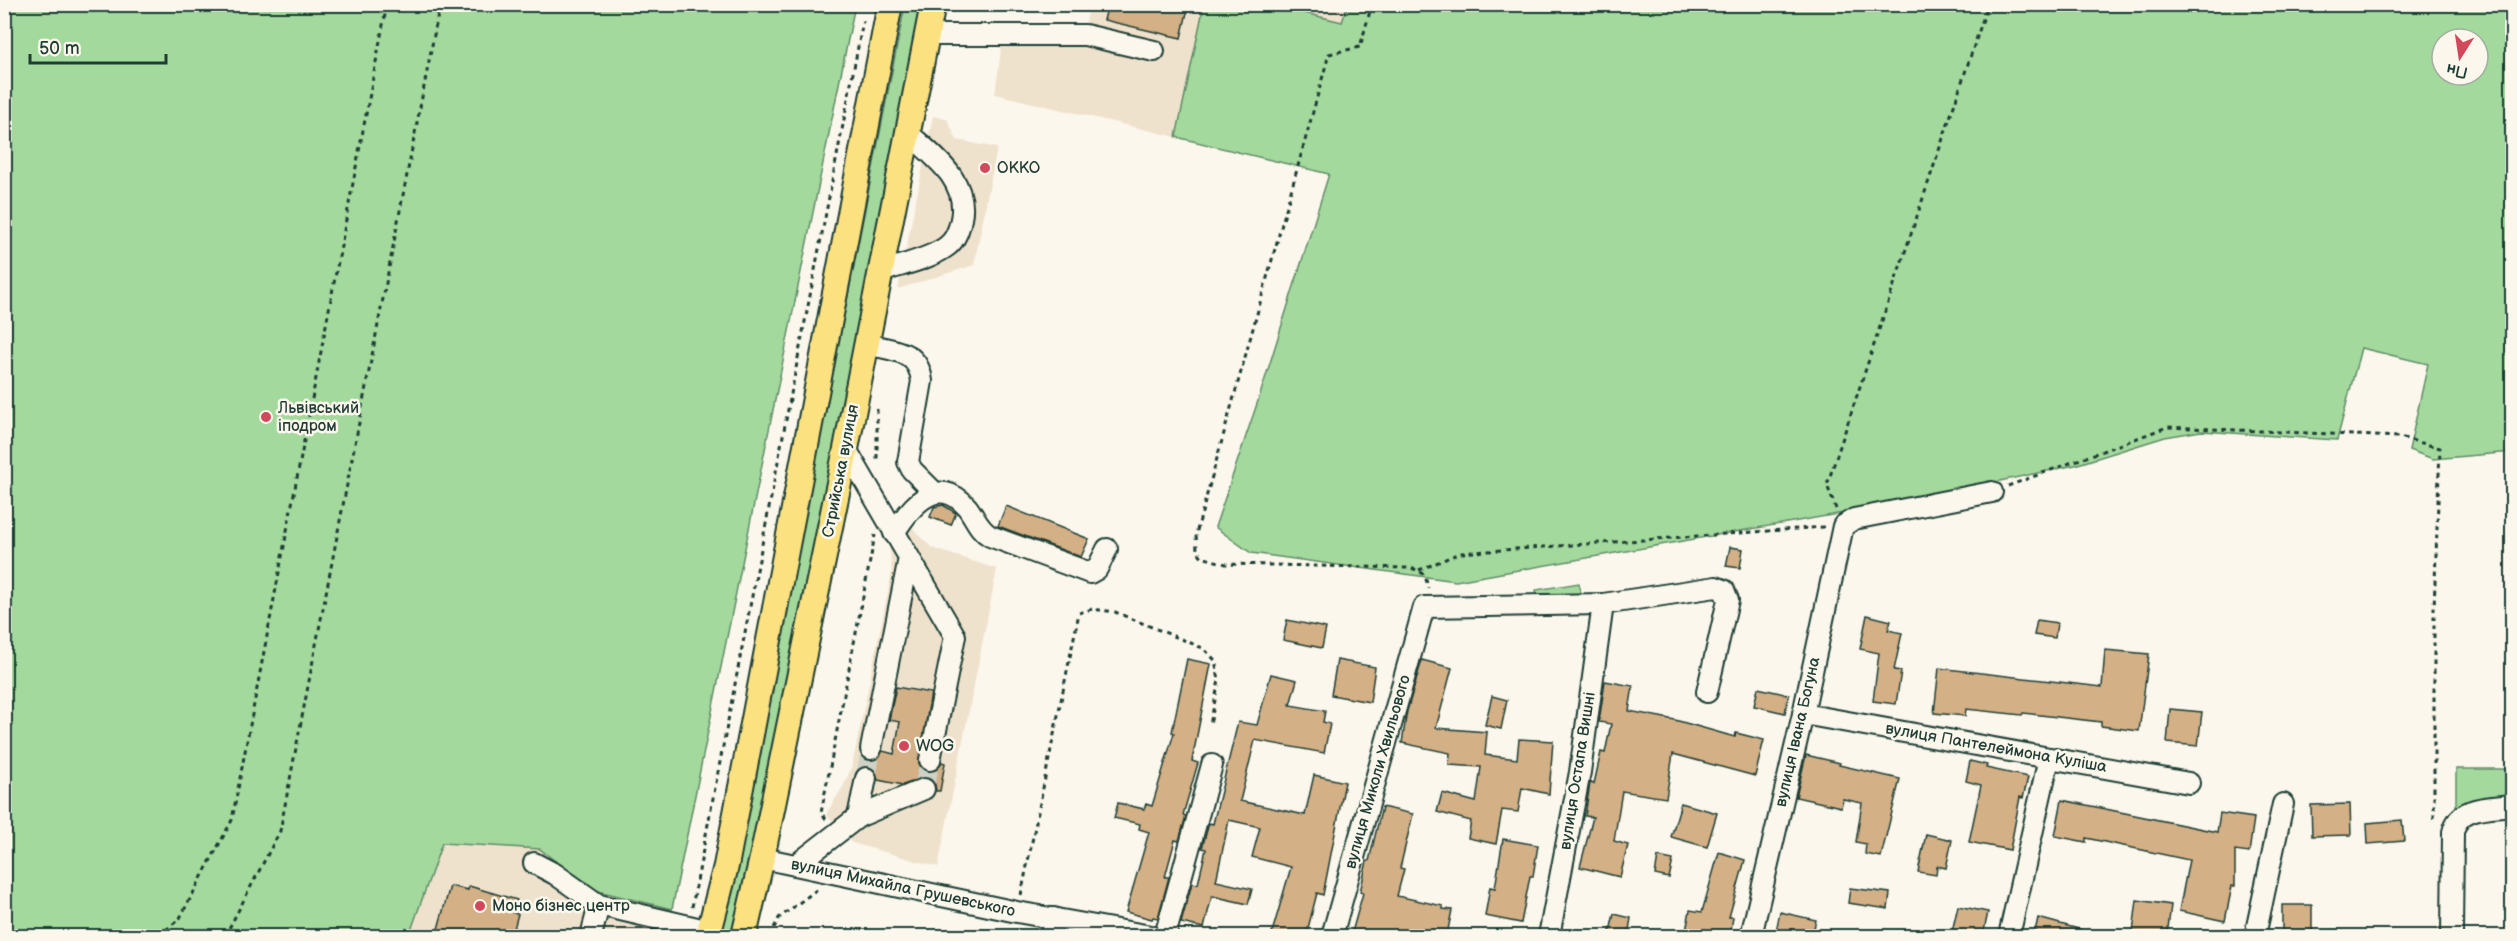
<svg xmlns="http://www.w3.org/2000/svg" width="2517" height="941" font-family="'Balsamiq Sans',sans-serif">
<rect width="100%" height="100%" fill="#fbf7ec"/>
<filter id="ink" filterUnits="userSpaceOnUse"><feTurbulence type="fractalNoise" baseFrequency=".0167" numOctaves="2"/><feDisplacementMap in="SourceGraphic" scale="12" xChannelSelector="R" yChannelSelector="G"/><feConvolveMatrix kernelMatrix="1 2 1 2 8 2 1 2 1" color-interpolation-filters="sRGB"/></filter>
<g filter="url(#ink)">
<g fill="#efe2cd">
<path d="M 1090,5 L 1204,5 L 1176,137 L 995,94 L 1002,43 L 1081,42 Z"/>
<path d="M 1272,5 L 1348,5 L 1342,22 Z"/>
<path d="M 933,116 L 947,119 L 957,140 L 997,148 L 974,265 L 898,289 Z"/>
<path d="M 904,519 L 932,548 L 997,569 L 938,867 L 852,843 L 826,814 L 844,785 L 852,766 L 892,572 L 889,544 Z"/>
<path d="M 442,843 L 540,849 L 590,889 L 672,909 L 668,936 L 409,936 Z"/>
</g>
<g fill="#a3d99d" stroke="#618b68" stroke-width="1.5" fill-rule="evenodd">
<path d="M 1348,4 L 2512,5 L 2512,452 L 2433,459 L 2409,450 L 2428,364 L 2361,348 L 2337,440 L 2201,431 L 2165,437 L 2075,465 L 1883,506 L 1456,581 L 1251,553 L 1215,527 L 1260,395 L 1329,174 L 1176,137 L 1204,5 L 1272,5 L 1342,22 ZM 2442,39 L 2478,39 L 2478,75 L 2442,75 Z"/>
<path d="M 5,5 L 855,5 L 672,909 L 590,889 L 540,849 L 442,843 L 409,936 L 5,936 Z"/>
<path d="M 905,5 L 921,5 L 752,860 L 735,936 L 720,936 L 738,857 Z"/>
<path d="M 1579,583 L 1581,602 L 1539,606 L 1536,590 Z"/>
<path d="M 2456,769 L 2512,769 L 2512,799 L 2456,806 Z"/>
</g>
<g fill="#d3b086" stroke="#1f3d34" stroke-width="1.5">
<path d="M 1108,4 L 1189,4 L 1181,38 L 1104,20 Z"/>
<path d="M 943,505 L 956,513 L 951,525 L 930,517 L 934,507 Z"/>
<path d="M 1006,506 L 1089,539 L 1081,557 L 998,526 Z"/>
<path d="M 1730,547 L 1743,549 L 1740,568 L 1726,566 Z"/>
<path d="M 1867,615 L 1891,621 L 1888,630 L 1902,633 L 1894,670 L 1901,671 L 1896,704 L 1873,701 L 1879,653 L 1860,649 Z"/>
<path d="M 1287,620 L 1326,628 L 1322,648 L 1283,640 Z"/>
<path d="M 2037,620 L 2057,623 L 2055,638 L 2034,635 Z"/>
<path d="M 2105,650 L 2149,654 L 2139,731 L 2101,726 L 2101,722 L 2023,713 L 2022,715 L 1966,709 L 1965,716 L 1934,713 L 1939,668 L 2102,687 Z"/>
<path d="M 1187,659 L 1211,664 L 1192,761 L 1198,763 L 1183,815 L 1186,816 L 1179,841 L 1175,840 L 1165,877 L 1169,877 L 1158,918 L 1153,917 L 1152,919 L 1126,912 L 1149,832 L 1139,829 L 1140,824 L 1114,818 L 1118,803 L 1144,809 L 1146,804 L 1152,806 L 1174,733 L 1172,732 Z"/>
<path d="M 1337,660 L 1375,667 L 1370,702 L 1331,695 Z"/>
<path d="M 1422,660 L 1452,668 L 1436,728 L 1487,732 L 1485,755 L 1517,759 L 1519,739 L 1553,741 L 1549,794 L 1522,788 L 1518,812 L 1502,810 L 1496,844 L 1468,838 L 1471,821 L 1437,812 L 1442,793 L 1476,802 L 1481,767 L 1449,765 L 1450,753 L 1402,743 L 1407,711 Z"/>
<path d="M 1271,674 L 1297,680 L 1290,705 L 1325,711 L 1323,722 L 1330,724 L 1324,753 L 1255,740 L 1240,801 L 1305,815 L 1314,775 L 1345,782 L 1323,895 L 1317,893 L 1306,936 L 1271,936 L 1291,867 L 1252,857 L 1260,827 L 1229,820 L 1216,881 L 1252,889 L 1248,904 L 1212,896 L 1204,928 L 1181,923 L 1192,883 L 1198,884 L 1206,849 L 1202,848 L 1209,823 L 1213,824 L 1238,722 L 1257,725 Z"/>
<path d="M 1605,681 L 1633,686 L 1629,711 L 1675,720 L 1735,737 L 1736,733 L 1764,740 L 1755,776 L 1673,754 L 1666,798 L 1622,791 L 1614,841 L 1628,845 L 1620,877 L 1580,867 L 1593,817 L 1585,816 L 1590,783 L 1594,784 L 1601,752 L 1605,753 L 1611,724 L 1599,722 Z"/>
<path d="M 896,687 L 931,693 L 919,763 L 923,769 L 928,772 L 934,771 L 942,762 L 945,763 L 940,791 L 936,791 L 935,784 L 926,777 L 903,785 L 878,780 L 874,769 L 863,766 L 865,759 L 875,760 L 883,751 L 894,754 L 900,722 L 889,720 Z"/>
<path d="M 1758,688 L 1789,695 L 1785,713 L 1754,706 Z"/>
<path d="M 1492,696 L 1507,700 L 1501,729 L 1485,725 Z"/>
<path d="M 2170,709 L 2202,712 L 2198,746 L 2167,743 Z"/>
<path d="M 1806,755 L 1840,763 L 1839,765 L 1900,779 L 1881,857 L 1865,854 L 1866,844 L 1856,842 L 1862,803 L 1843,799 L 1841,807 L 1796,797 Z"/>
<path d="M 1970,761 L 1987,765 L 1986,768 L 2028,777 L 2023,798 L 2020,797 L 2010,850 L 1969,842 L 1981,785 L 1966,781 Z"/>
<path d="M 2062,800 L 2217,832 L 2220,813 L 2254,818 L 2249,853 L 2235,851 L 2235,886 L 2232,886 L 2225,921 L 2179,911 L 2189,860 L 2086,838 L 2086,842 L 2055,836 Z"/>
<path d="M 1681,803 L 1717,813 L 1707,847 L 1671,837 Z"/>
<path d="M 2350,804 L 2351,835 L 2312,836 L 2311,805 Z"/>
<path d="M 1382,807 L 1413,814 L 1400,868 L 1404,869 L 1397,896 L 1443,906 L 1443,909 L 1452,910 L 1447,935 L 1429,932 L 1429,936 L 1351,936 L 1363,893 L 1360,892 L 1367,861 L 1369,861 Z"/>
<path d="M 2402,820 L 2404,841 L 2368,844 L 2367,823 Z"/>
<path d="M 1926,834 L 1952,840 L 1946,868 L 1937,866 L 1936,875 L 1918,872 Z"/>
<path d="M 1503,839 L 1538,845 L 1533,876 L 1530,876 L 1521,923 L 1485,916 L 1490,887 L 1495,888 Z"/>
<path d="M 1719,852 L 1745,860 L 1729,917 L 1733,917 L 1730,936 L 1685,936 L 1690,910 L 1702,912 Z"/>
<path d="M 1658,857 L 1673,860 L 1669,878 L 1655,875 Z"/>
<path d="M 450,886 L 468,890 L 469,886 L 517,900 L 513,913 L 518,914 L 512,936 L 436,936 Z"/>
<path d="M 1850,888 L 1890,893 L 1888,909 L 1848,903 Z"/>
<path d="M 2137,900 L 2171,905 L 2167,936 L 2133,932 Z"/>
<rect x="2282" y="905" width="30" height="31"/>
<path d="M 1958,906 L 1988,912 L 1983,936 L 1951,936 Z"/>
<path d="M 1780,912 L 1816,920 L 1812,936 L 1775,936 Z"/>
<path d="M 1614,914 L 1631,918 L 1628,936 L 1609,936 Z"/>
<path d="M 2038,918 L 2090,932 L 2090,936 L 2034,936 Z"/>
</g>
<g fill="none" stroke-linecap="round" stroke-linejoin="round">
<g stroke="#cfd2c7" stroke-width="20" stroke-dasharray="20 10" stroke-linecap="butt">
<path d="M 866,778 L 871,749"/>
<path d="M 924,789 L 930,760"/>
</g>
<defs>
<g id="minor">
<path d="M 927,35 L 1085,35 L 1154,51"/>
<path d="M 881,272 C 900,265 930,259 946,247 C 955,241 959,230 961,219 C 969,180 933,156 908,133"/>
<path d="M 867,344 C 893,351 918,349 922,381 L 908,462 L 912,470 L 934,492"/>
<path d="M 846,449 L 955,636 L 930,760"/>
<path d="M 894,533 C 911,506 937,473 967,507 C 975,517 978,529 990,536 L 1090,573 L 1097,569 L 1107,549"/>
<path d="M 1803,714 L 2189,783"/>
<path d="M 871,749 L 909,558"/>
<path d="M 858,817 L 866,778"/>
<path d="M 762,858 L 1017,912 L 1151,936"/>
<path d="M 534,863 L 555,874 L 599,905 L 710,931"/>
<path d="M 796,865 L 858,817 L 924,789"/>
<path d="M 591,936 L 599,905"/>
<path d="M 1051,936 L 1054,918"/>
<path d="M 1165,936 L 1212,765"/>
<path d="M 1332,936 L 1424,607 L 1603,604 L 1716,587 L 1724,590 L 1728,600 L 1707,692"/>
<path d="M 1549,936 L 1580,772 L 1603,604"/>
<path d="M 1751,936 L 1803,714 L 1843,526 L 1854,519 L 1992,492"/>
<path d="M 2009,936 L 2049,758"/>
<path d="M 2255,936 L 2283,804"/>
<path d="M 2452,936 L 2453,832 C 2459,805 2489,808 2512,805"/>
</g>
<g id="major">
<path d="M 708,936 L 726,866 L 890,4"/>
<path d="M 744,936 L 762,858 L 846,449 L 933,4"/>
</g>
</defs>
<use href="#minor" stroke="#1f3d34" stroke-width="24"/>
<use href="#major" stroke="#1f3d34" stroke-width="28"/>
<g stroke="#1f3d34" stroke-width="3" stroke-dasharray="4.5 4.5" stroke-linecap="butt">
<path d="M 1372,4 L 1360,47 L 1329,54 L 1196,534 L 1197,550 L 1202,557 L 1226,564 L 1408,568 C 1422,570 1426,574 1428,588"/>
<path d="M 877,409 L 877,462"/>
<path d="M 2008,486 L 2167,427 L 2400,437 L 2440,448 L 2434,609 L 2434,818 L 2437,820"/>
<path d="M 1836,509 L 1827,485 L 1988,4"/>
<path d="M 1419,570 L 1460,553 L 1824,527"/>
<path d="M 826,819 L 821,813 L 875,535"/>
<path d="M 1021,895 L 1079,613 L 1092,609 L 1115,612 L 1203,648 L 1215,660 L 1219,680 L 1210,725"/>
<path d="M 692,907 L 863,21"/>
<path d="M 159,936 L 180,918 L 232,820 L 387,4"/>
<path d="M 225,936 L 280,831 L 440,4"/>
<path d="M 770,936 L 779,918 L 819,888"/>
</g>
<use href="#minor" stroke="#fbf7ec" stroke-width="20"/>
<use href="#major" stroke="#fbe180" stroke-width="24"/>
</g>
</g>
<g fill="#d1495b" stroke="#fbf7ec" stroke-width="2">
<circle cx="985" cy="168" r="6"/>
<circle cx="266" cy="417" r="6"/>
<circle cx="904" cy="746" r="6"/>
<circle cx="480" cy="906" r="6"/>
</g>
<g text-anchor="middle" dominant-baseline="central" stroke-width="5" stroke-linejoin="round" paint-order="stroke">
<g font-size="16" fill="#1f3d34" stroke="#fbf7ec" text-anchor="start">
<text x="997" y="168">ОККО</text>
<text x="278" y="408">Львівський<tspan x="278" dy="18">іподром</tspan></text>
<text x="916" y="746">WOG</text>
<text x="492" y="906">Моно бізнес центр</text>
</g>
<g font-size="16" fill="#1f3d34" stroke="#fbf7ec">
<text transform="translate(841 471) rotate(-79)">Стрийська вулиця</text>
<text transform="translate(1798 732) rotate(-77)">вулиця Івана Богуна</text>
<text transform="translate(1996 748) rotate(10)">вулиця Пантелеймона Куліша</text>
<text transform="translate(1578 771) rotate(-81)">вулиця Остапа Вишні</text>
<text transform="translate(1378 772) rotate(-74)">вулиця Миколи Хвильового</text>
<text transform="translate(903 888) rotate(12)">вулиця Михайла Грушевського</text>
</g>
</g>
<rect width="2517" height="941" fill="none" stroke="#fbf7ec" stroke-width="24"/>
<rect x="12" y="12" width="2493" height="917" fill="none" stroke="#1f3d34" stroke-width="2" filter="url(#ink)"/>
<g transform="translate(2460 57) rotate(192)"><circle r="28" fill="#fbf7ec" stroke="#a3ada2" stroke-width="1.5"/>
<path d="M0-4.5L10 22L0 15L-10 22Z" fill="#d1495b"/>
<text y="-9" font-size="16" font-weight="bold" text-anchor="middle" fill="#1f3d34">Пн</text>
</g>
<path d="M30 54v9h136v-9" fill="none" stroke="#1f3d34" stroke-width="3"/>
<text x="39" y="54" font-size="18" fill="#1f3d34" stroke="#fbf7ec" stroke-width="4.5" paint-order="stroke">50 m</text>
</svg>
